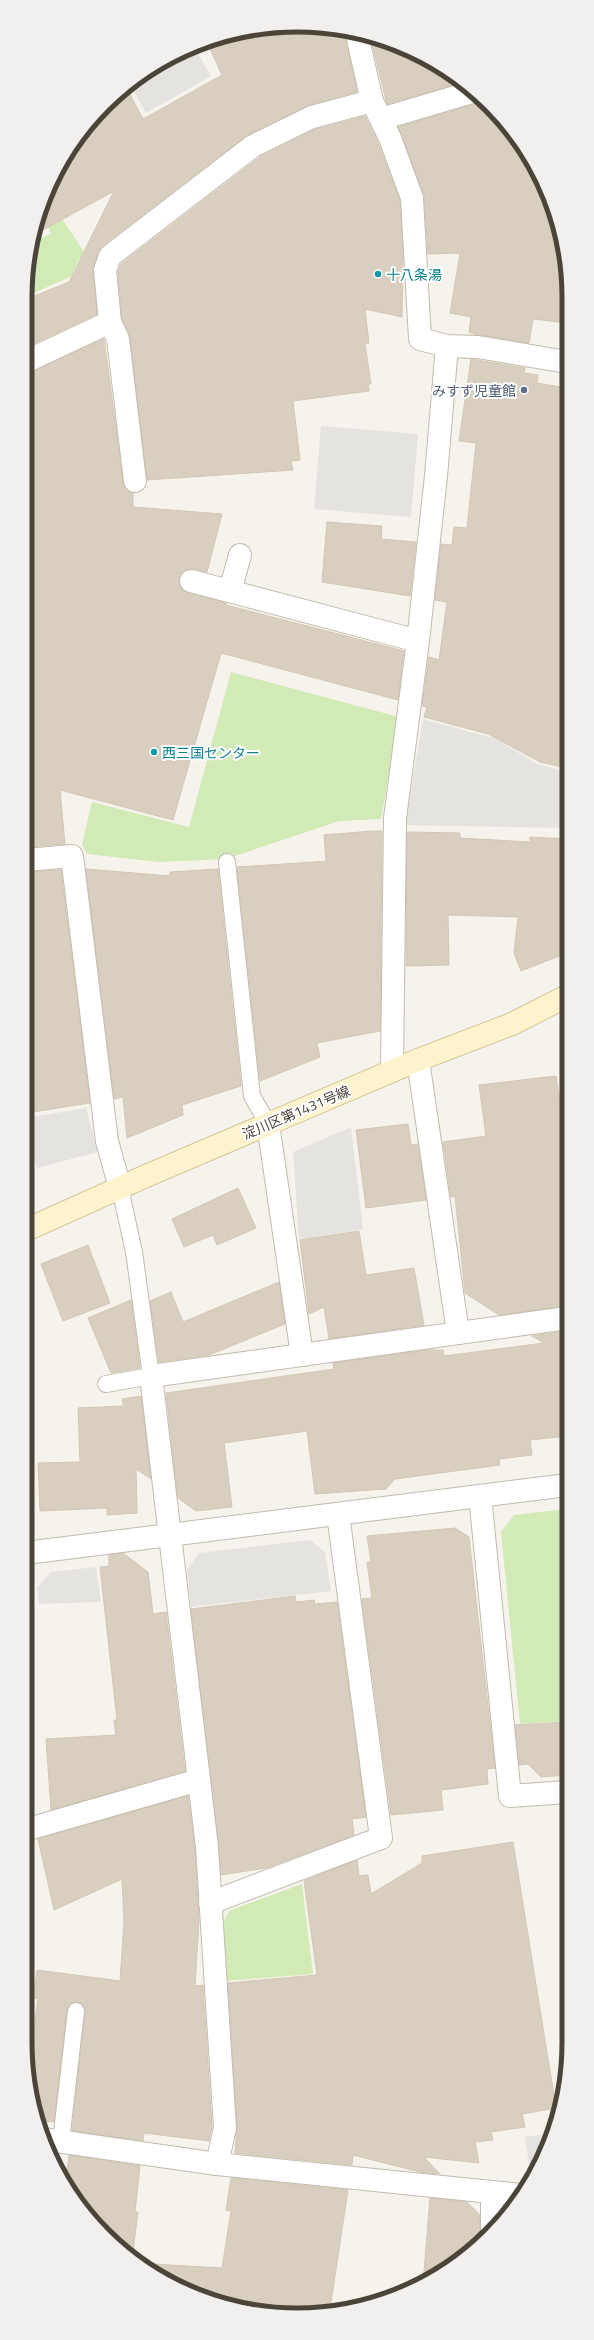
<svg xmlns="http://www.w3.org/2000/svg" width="594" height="2340" font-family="'Titillium Web','Noto Sans JP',sans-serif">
<rect width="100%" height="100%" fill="#f6f3ec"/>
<g fill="#d2eab5">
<path d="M 55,208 L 88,258 L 87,260 L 80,257 L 72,274 L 74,275 L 27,296 L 27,261 L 33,245 L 32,243 L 51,233 L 42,215 Z"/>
<path d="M 231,672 L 399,717 L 381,819 L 339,821 L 226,859 L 159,862 L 87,854 L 82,844 L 92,802 L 189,827 Z"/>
<path d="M 567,1509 L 567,1721 L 520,1724 L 501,1532 L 514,1515 Z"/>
<path d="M 302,1884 L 313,1974 L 225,1981 C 224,1960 214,1926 231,1910 Z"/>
</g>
<g fill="#e5e3e0">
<path d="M 194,47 L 211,76 L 146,113 L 129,83 L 177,53 Z"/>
<path d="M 321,426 L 418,434 L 411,517 L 314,509 Z"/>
<path d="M 423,719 L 496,739 L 537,764 L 567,772 L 567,828 L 405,825 Z"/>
<path d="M 86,1108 L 98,1152 L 37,1168 L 26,1131 L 26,1118 Z"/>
<path d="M 351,1127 L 363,1229 L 299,1240 L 293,1152 Z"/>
<path d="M 310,1540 L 325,1552 L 331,1591 L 191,1607 L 187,1570 L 199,1553 Z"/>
<path d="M 96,1567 L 101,1602 L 39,1604 L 37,1588 L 51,1572 Z"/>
<path d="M 554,2133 L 540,2163 L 529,2164 L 525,2137 Z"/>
</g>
<g fill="#d8cfc1" stroke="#d3c7b4">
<path d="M 279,26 L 333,27 L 345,31 L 357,92 L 307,106 L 247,135 L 102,246 L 98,252 L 93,271 L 97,314 L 27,347 L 27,299 L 69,282 L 114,191 L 34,235 L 40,209 L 62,161 L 93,117 L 126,87 L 143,119 L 222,75 L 207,42 L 227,34 Z"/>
<path d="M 371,39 L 418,53 L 459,83 L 387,104 Z"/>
<path d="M 482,99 L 489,105 L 541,177 L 567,262 L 567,323 L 533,319 L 529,343 L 474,334 L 469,332 L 471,317 L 450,313 L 460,253 L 428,254 L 424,194 L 398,127 L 476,104 Z"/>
<path d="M 365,116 L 378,143 L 400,201 L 403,254 L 402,317 L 365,309 L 369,343 L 365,344 L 371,384 L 368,384 L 369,391 L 293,401 L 300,460 L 291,461 L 293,470 L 147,480 L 130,338 L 122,319 L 118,272 L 121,264 L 260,157 L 316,129 Z"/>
<path d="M 104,339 L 123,482 L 125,489 L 133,493 L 133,507 L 222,514 L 207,572 L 194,569 L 182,572 L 179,578 L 182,590 L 226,603 L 226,605 L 404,651 L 398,700 L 221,653 L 173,820 L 60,790 L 65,844 L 27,847 L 27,373 Z"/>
<path d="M 471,359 L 525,368 L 524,373 L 538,375 L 537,383 L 567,388 L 567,768 L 540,762 L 488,734 L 424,717 L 427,707 L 422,706 L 429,657 L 439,660 L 447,602 L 435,600 L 441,544 L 452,545 L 454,527 L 467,528 L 476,443 L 459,441 Z"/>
<path d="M 327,522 L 382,526 L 381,539 L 416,542 L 410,596 L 322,582 Z"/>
<path d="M 372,831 L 382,831 L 380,1031 L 317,1043 L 320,1057 L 260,1081 L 237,867 L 329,861 L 326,861 L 324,835 Z"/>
<path d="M 407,832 L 460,833 L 460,838 L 530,842 L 530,837 L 567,839 L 567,953 L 521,971 L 514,953 L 518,917 L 448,915 L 449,965 L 406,966 Z"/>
<path d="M 86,869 L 170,876 L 170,872 L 218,869 L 241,1086 L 182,1105 L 183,1115 L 127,1138 L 123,1097 L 114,1099 Z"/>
<path d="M 61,870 L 90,1103 L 26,1113 L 27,872 Z"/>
<path d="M 556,1076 L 567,1154 L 567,1306 L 499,1315 L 465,1293 L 455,1196 L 451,1197 L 443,1142 L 486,1136 L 479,1085 Z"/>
<path d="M 408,1124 L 411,1145 L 418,1144 L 426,1200 L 366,1208 L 356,1130 Z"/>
<path d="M 238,1188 L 256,1228 L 217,1245 L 213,1235 L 184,1247 L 172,1219 Z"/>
<path d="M 359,1231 L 366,1275 L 414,1268 L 424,1325 L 329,1339 L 324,1307 L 309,1314 L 300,1240 Z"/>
<path d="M 88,1245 L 110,1303 L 63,1321 L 41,1264 Z"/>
<path d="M 279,1282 L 285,1324 L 209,1355 L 159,1362 L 150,1301 L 171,1292 L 183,1322 Z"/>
<path d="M 131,1300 L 140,1368 L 111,1373 L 88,1318 Z"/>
<path d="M 567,1331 L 567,1436 L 530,1440 L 532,1455 L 499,1459 L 500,1465 L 395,1479 L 386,1489 L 315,1494 L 307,1431 L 224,1443 L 232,1507 L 196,1511 L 178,1498 L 166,1393 L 334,1369 L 333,1363 L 428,1350 L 443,1350 L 444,1356 L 544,1343 L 532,1336 Z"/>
<path d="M 141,1396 L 151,1479 L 136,1469 L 137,1513 L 107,1515 L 107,1508 L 40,1511 L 38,1463 L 80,1462 L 78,1408 L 124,1406 L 122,1399 Z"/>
<path d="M 455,1528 L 469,1537 L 495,1768 L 487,1769 L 488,1784 L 441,1790 L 443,1810 L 391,1815 L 362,1599 L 372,1598 L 367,1562 L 371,1562 L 367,1536 Z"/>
<path d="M 123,1553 L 148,1572 L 153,1614 L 166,1612 L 185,1771 L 51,1810 L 46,1739 L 116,1735 L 114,1720 L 117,1720 L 100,1567 L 109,1566 L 109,1555 Z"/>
<path d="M 295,1596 L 296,1602 L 314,1600 L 315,1604 L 337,1602 L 366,1817 L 352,1819 L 354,1835 L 266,1868 L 221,1875 L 191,1609 Z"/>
<path d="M 567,1722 L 567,1775 L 541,1777 L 528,1764 L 519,1765 L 515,1725 Z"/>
<path d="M 188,1796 L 195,1848 L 199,1920 L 195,1986 L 203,1985 L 212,2127 L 209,2141 L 144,2133 L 143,2141 L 72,2131 L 85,2012 L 82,2004 L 77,2002 L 69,2005 L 67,2010 L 54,2122 L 38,2121 L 30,2096 L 28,2073 L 38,1999 L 33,1998 L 37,1970 L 120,1981 L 124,1922 L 122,1879 L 54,1910 L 38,1839 Z"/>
<path d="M 513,1842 L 556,2108 L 522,2114 L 525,2127 L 491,2132 L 493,2140 L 475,2142 L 479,2163 L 424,2157 L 440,2174 L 420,2172 L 353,2155 L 352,2165 L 235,2153 L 237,2127 L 228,1983 L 317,1975 L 304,1881 L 357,1860 L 359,1876 L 368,1875 L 371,1894 L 422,1863 L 422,1856 Z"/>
<path d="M 69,2155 L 140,2166 L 135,2212 L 138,2212 L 132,2259 L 93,2223 L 66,2180 Z"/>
<path d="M 231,2178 L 348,2190 L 330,2309 L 279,2314 L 226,2306 L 177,2287 L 138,2263 L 222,2268 L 231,2211 L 226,2210 Z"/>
<path d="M 430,2198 L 467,2202 L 480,2215 L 480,2242 L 463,2259 L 423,2284 Z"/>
</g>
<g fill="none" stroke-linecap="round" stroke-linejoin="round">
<defs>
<g id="lane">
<path d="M 227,862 L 252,1096 L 268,1124"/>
<path d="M 106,1384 L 151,1376 L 134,1252 L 120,1188"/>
<path d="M 61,2141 L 76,2011"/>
</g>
<g id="street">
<path d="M 357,35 L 372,101 L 390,138 L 412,198 L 420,339 L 447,346 L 478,347 L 567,362"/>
<path d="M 381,119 L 472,92"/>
<path d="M 110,322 L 118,339 L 135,481"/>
<path d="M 27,361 L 110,322 L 105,270 L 110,256 L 253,146 L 312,117 L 372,101"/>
<path d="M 191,581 L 418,641"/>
<path d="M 230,591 L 240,555"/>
<path d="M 27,860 L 72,856 L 107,1141 L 120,1188"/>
<path d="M 418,1060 L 458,1333"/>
<path d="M 392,1071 L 395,818 L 418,641 L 436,476 L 447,346"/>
<path d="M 268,1124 L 302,1355"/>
<path d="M 480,1496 L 510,1796 L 567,1792"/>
<path d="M 26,1553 L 567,1485"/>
<path d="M 25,1830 L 199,1780"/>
<path d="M 210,1903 L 381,1838 L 338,1514"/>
<path d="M 43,2139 L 217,2164 L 521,2195"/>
<path d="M 217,2164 L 225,2128 L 207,1847 L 151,1376 L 567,1318"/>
<path d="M 492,2193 L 492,2231"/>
</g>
<path id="secondary" d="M 26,1230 L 146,1176 L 418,1060 L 512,1024 L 567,996"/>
</defs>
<use href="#lane" stroke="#c2bbae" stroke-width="18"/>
<use href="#street" stroke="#c2bbae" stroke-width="24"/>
<use href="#secondary" stroke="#d6c79b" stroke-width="24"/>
<use href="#lane" stroke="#fff" stroke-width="16"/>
<use href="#street" stroke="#fff" stroke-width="22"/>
<use href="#secondary" stroke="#fff3cd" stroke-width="22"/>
</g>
<g fill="#0f9aa8" stroke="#fff" stroke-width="1.5">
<circle cx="378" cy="274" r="4"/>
<circle cx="154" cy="752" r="4"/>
</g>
<circle fill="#5c6f8a" stroke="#fff" stroke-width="1.5" cx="524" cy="390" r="4"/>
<g text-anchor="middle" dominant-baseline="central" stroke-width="4" stroke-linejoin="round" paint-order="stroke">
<g font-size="14" fill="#0d838f" stroke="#fff" text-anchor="start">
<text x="386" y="274">十八条湯</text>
<text x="162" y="752">西三国センター</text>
</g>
<g font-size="14" fill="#4e5e75" stroke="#fff" text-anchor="end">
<text x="516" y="390">みすず児童館</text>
</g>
<g font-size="14" fill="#4b4439" stroke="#fff">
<text transform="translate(296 1112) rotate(-23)">淀川区第1431号線</text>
</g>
</g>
<path d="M0 0H594V2340H0ZM297 32H297A265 265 0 0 1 562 297V2043A265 265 0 0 1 297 2308H297A265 265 0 0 1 32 2043V297A265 265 0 0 1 297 32Z" fill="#f1f0ef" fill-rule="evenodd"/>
<path fill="none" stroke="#4b4439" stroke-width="5" d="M297 32H297A265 265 0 0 1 562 297V2043A265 265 0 0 1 297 2308H297A265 265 0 0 1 32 2043V297A265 265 0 0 1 297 32Z"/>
</svg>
